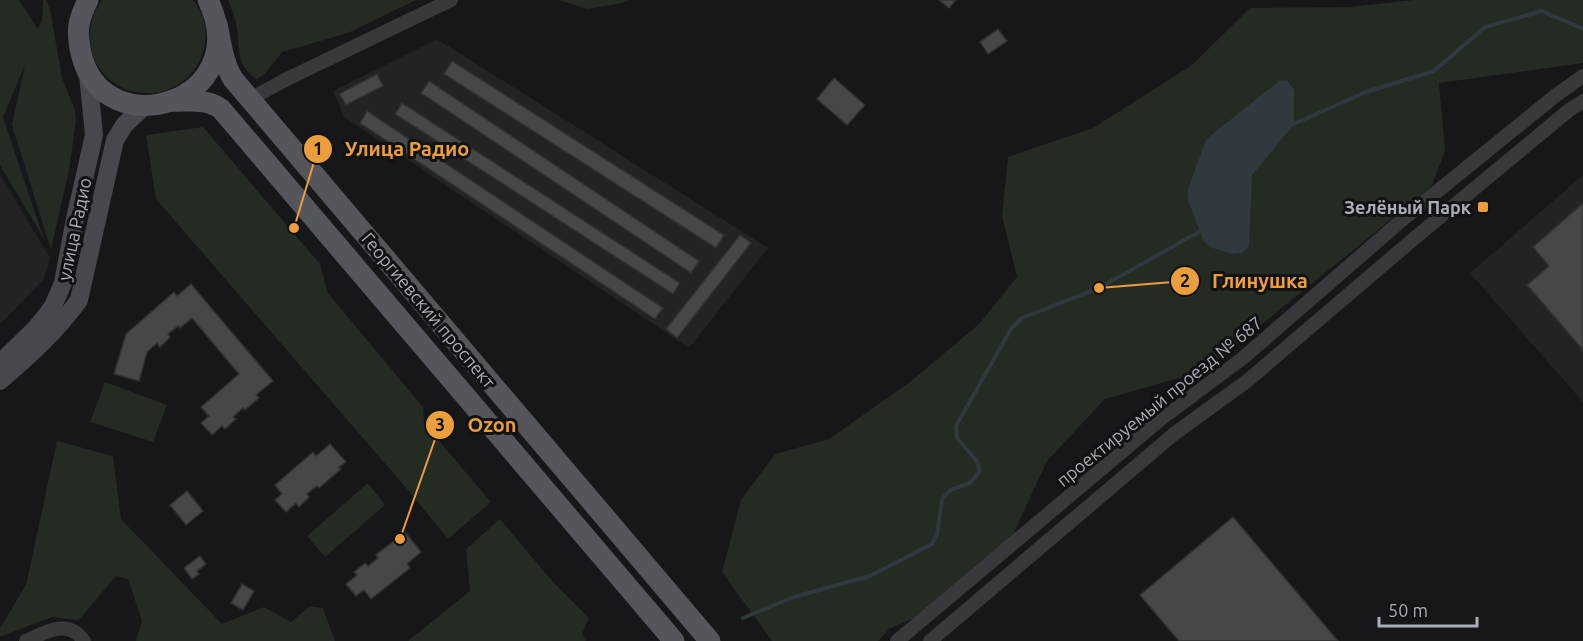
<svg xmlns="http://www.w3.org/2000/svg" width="1583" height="641" font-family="Ubuntu,sans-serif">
<rect width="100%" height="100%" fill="#161718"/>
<g fill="#232325">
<path d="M 437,39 L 768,248 L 689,348 L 344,117 L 333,91 Z"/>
<path d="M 0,175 L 50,258 L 44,279 L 0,324 Z"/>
<path d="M 1583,175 L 1583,402 L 1470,273 Z"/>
</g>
<g fill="#232b23">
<path d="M 0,0 L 19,0 L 38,29 L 42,20 L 43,0 L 46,0 L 50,9 L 62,78 L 75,110 L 76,121 L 69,170 L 51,250 L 12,125 L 25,65 L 3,117 L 44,239 L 0,165 Z"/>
<path d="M 102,0 L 193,0 C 205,14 209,35 203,52 C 183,114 94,103 90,39 C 89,25 94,11 102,0 Z"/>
<path d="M 228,0 L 416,0 L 348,33 L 282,52 L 265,74 L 256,79 C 235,64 240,49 237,28 C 235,18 232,9 228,0 Z"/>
<path d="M 559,0 L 630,0 L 622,3 L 587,9 Z"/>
<path d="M 1414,0 L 1583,0 L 1583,63 L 1439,83 L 1445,151 L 1431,187 L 1204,371 L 1105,399 L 1047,461 L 1011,539 L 921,615 L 889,629 L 878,641 L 772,641 L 722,572 L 741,500 L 775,454 L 829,439 L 910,382 L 979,324 L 1017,277 L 1002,216 L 1008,157 L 1093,128 L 1192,65 L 1250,8 L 1349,7 Z"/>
<path d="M 203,127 L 320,264 L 328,293 L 423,407 L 424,423 L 491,502 L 448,539 L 408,490 L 156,199 L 146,135 Z"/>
<path d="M 105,382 L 167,405 L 153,442 L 90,422 Z"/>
<path d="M 57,441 L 113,456 L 121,519 L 222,624 L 264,607 L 291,622 L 310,606 L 323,608 L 335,641 L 136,641 L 142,621 L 128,579 L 116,576 L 79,620 L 52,617 L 0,637 L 0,628 L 26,585 Z"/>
<path d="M 368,483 L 385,505 L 325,557 L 307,536 Z"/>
<path d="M 500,519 L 553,582 L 589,618 L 582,634 L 586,641 L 408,641 L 470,591 L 466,549 Z"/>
</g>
<path fill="#2f393e" d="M 1287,80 L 1294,90 L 1294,124 L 1252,175 L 1249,246 L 1242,253 L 1232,254 L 1213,248 L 1204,242 L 1188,200 L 1188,189 L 1205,142 L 1210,136 L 1279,81 Z"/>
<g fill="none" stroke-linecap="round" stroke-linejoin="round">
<g stroke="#2f393e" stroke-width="4">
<path d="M 1289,126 L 1366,92 L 1434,71 L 1485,27 L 1542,11 L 1583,29"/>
<path d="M 743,618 L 794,597 L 870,576 L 932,544 L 937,535 L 942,499 L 950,490 L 970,483 L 980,471 L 976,460 L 957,438 L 956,426 L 1011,329 L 1022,318 L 1099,288 L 1199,232 L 1201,229"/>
</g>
</g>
<g fill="#46474b" stroke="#313134" stroke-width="1.5">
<path d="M 939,0 L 956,0 L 949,8 Z"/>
<path d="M 998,29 L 1007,41 L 988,54 L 980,42 Z"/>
<path d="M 452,61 L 724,235 L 716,248 L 444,74 Z"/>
<path d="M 377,74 L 383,86 L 346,105 L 339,94 Z"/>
<path d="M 834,78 L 865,105 L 847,125 L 817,99 Z"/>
<path d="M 429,81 L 699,261 L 691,273 L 421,93 Z"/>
<path d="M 402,103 L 680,283 L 673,294 L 395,114 Z"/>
<path d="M 367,111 L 663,308 L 655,319 L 360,123 Z"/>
<path d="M 1583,203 L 1583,350 L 1527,285 L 1549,266 L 1533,247 Z"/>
<path d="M 740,235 L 751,243 L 677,338 L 666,329 Z"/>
<path d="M 191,284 L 273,381 L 256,395 L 259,398 L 245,410 L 243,408 L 233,417 L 236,419 L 225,429 L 222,426 L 212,435 L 201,423 L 209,416 L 201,407 L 239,374 L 192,318 L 180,328 L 178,326 L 168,334 L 170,337 L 160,347 L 157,343 L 147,352 L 139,381 L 114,374 L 126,334 L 174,292 L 177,296 Z"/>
<path d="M 330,444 L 346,462 L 339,467 L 341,469 L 319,488 L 317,486 L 307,494 L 309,497 L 299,507 L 296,503 L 286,512 L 275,500 L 282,494 L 275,485 L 313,452 L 316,456 Z"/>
<path d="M 187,491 L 203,511 L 186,525 L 170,505 Z"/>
<path d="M 1233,517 L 1338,641 L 1179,641 L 1140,595 Z"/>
<path d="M 406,533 L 421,552 L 407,564 L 410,568 L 371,599 L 364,590 L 356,596 L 346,584 L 357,575 L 354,572 L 365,563 L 368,566 L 378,558 L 376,555 L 399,537 L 400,539 Z"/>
<path d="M 200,556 L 206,564 L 197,571 L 199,574 L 192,579 L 184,568 Z"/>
<path d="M 242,584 L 254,591 L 243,610 L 231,603 Z"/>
</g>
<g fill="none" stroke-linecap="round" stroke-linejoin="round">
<g stroke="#38393d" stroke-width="14">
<path d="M 250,99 L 287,79 L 451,0"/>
<path d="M 26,641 C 46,632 68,618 84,641"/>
<path d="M 897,641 L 1161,419 L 1243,358 L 1402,220 L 1555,96 L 1583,76"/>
<path d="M 930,641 L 1174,434 L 1247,381 L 1416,237 L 1568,111 L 1583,101"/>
</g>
<g stroke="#46484d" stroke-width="18">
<path d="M 0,363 L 35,329 L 45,317 L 53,306 L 63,283 L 75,219 L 94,135 L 88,74"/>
<path d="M 0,381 C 28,357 57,331 79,300 L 115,140 L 125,124 L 146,105"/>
</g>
<g stroke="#54565c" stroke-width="21">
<path d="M 88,0 C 78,20 76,30 81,53 C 103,149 257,102 208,0"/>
<path d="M 217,24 C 221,43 223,63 233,79 L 710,641"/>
<path d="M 171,101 C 189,102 206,98 221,109 L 674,641"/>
</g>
</g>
<rect fill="#eb9e3c" stroke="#111213" stroke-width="2" x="1477" y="201" width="12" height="12" rx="3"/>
<g text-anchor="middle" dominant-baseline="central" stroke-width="6" stroke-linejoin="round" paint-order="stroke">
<g font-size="18" font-weight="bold" fill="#a9afb8" stroke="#111213" text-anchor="end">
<text x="1471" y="207">Зелёный Парк</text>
</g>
<g font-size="18" fill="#a9afb8" stroke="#111213">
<text transform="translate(74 229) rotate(-78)">улица Радио</text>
<text transform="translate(429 310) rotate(50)">Георгиевский проспект</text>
<text transform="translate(1159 401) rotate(-39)">проектируемый проезд № 687</text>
</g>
</g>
<path fill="none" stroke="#eb9e3c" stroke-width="2" d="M294 228L318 149M1099 288L1185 281M400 539L440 425"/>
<g fill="#eb9e3c" stroke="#111213" stroke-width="2">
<circle cx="294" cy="228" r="6"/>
<circle cx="1099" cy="288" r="6"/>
<circle cx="400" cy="539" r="6"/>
<circle cx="318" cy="149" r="15"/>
<circle cx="1185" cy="281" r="15"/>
<circle cx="440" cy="425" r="15"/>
</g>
<g font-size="18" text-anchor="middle" font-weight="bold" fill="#111">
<text x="318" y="155">1</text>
<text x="1185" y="287">2</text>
<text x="440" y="431">3</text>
</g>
<g font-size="20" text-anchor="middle" font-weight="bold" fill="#eb9e3c" stroke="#111213" stroke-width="6" stroke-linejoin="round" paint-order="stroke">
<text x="407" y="156">Улица Радио</text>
<text x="1260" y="288">Глинушка</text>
<text x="492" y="432">Ozon</text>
</g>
<path d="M1379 617v9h98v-9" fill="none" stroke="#a9afb8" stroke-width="3"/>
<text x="1388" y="617" font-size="18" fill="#a9afb8" stroke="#111213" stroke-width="4.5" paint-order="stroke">50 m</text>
</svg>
